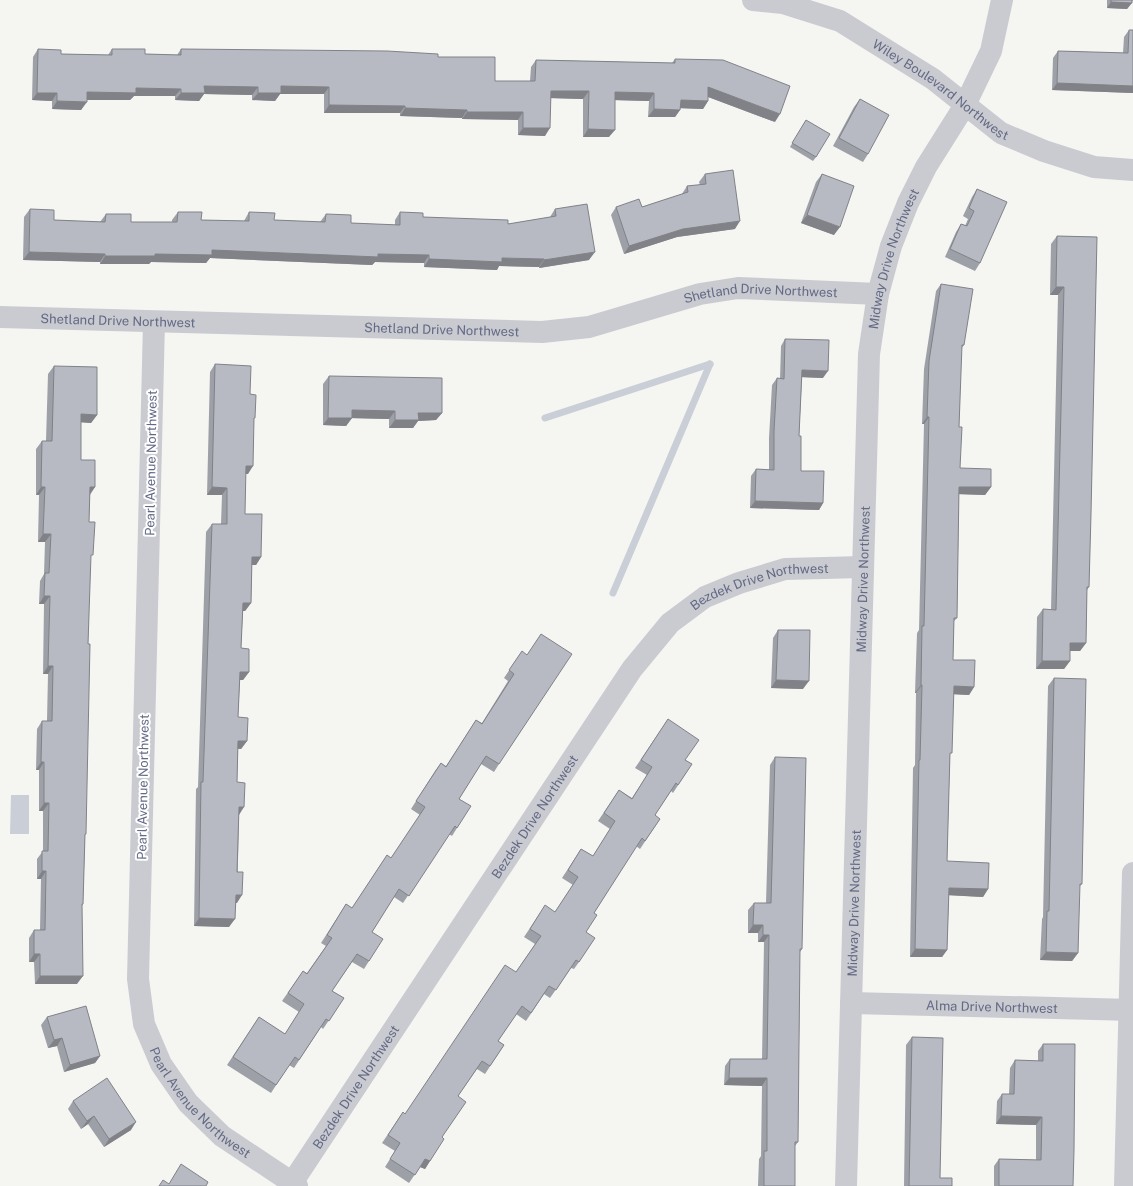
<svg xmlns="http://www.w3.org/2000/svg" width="1133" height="1186" font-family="'Public Sans',sans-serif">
<rect width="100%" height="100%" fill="#f5f6f2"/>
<path fill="#caced6" d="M 11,795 L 29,795 L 29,834 L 10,834 Z"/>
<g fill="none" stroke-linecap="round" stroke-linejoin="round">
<g stroke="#caced6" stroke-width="7">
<path d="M 545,418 L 710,364"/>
<path d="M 613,593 L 710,364"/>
</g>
<g stroke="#cacbd0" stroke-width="22">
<path id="s1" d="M 753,0 L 783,3 L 840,21 L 933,79 L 1001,133 L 1044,151 L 1094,167 L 1133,170"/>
<path id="s2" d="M 0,317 L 542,332 L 589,327 L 700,294 L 738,288 L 878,294"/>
<path id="s3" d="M 154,322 L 138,979 L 144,1024 L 161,1064 L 188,1103 L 222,1136 L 297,1186"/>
<path id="s4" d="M 851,1003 L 1133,1010"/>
<path id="s5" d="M 290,1186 L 632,669 L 670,623 L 705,597 L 739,583 L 785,569 L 863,567"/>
<path id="s6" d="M 846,1186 L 869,354 L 878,294 L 891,246 L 908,203 L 926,167 L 965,105 L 991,51 L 1002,0"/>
<path d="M 1125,1186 L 1133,873"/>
</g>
</g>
<g fill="#9da0a7">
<path d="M 1107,0 L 1133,0 L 1127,9 L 1107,8 Z"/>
<path d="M 1129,30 L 1133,93 L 1052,90 L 1053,58 L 1058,51 L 1123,53 L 1124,37 Z"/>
<path d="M 38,49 L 61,54 L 108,55 L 112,49 L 145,54 L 177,55 L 181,49 L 438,57 L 495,81 L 530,81 L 531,67 L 536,60 L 672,63 L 675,59 L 775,122 L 708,97 L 708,101 L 703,109 L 680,108 L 680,110 L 675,117 L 648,117 L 649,101 L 615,100 L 609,137 L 583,137 L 583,99 L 551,98 L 545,136 L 518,135 L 518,120 L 462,119 L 462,118 L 400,116 L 400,113 L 324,113 L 324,94 L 280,94 L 275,101 L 252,100 L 252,95 L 204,94 L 199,101 L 175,100 L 175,96 L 134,96 L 130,100 L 87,100 L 81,110 L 52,109 L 52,101 L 32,100 L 33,57 Z"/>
<path d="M 860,99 L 868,154 L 863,162 L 833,146 L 854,107 Z"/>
<path d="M 806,120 L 816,157 L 813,161 L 790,147 Z"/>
<path d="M 705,174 L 735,229 L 677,237 L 624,254 L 611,215 L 616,207 L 642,207 L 682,194 L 687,186 L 700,185 L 699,182 Z"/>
<path d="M 822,174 L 834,235 L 801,223 L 816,182 Z"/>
<path d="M 977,189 L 980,263 L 975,271 L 945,257 L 956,232 L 961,224 L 965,226 L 968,219 L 963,216 L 972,197 Z"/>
<path d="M 30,209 L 54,220 L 100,222 L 106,214 L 131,222 L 172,222 L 172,220 L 178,212 L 201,220 L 244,221 L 249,212 L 274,220 L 320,222 L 326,214 L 351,223 L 395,225 L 395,220 L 400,212 L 423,217 L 508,224 L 550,217 L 555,209 L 589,260 L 539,268 L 539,267 L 499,266 L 497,270 L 424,267 L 424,263 L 375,262 L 372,265 L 210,258 L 206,263 L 151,262 L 149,264 L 100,264 L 100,262 L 23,260 L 24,217 Z"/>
<path d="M 1057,236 L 1097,237 L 1089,587 L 1087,590 L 1086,643 L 1080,651 L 1070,651 L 1070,661 L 1064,669 L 1036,669 L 1037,617 L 1043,609 L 1051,610 L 1058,295 L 1050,295 L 1051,244 Z"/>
<path d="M 941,284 L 964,345 L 961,349 L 959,427 L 960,468 L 991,487 L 985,495 L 959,494 L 957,618 L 954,621 L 953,660 L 974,687 L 969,695 L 953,694 L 950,755 L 947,861 L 988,889 L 983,897 L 949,895 L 947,950 L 942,957 L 910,957 L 913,768 L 915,765 L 916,693 L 915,693 L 917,633 L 919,630 L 924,424 L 922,424 L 924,369 L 936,291 Z"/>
<path d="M 785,339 L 823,378 L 802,377 L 799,436 L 801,471 L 823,503 L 819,510 L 750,508 L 751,476 L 756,469 L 769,470 L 769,438 L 772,385 L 777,378 L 780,379 L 781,346 Z"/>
<path d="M 215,364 L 250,394 L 254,420 L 248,474 L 245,474 L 245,514 L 261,557 L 256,565 L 252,565 L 251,603 L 245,611 L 243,611 L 241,648 L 249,672 L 243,680 L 240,680 L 238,717 L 247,741 L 241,749 L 238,749 L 237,782 L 239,815 L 237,903 L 236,903 L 229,927 L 194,926 L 196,789 L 198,787 L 206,532 L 212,524 L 221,524 L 222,495 L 207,495 L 210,372 Z"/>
<path d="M 54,366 L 97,415 L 91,423 L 81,422 L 81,460 L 95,487 L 90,495 L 89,522 L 90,560 L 88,644 L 85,836 L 83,904 L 82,906 L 77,984 L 35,984 L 34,962 L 29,962 L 29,938 L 34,930 L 40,930 L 41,879 L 37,879 L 37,859 L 43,851 L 43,811 L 39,811 L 39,770 L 36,770 L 37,729 L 42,721 L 47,721 L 48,674 L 43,674 L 44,604 L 39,604 L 40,581 L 44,574 L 45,542 L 38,542 L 39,495 L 36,495 L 36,449 L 42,441 L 46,441 L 48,374 Z"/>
<path d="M 329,376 L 442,413 L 436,420 L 418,421 L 413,428 L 389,428 L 389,419 L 352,418 L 346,426 L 323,425 L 323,384 Z"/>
<path d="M 778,630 L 803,689 L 771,688 L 773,638 Z"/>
<path d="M 522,651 L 499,764 L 494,772 L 481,764 L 459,799 L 457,828 L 452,836 L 449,834 L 403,903 L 394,897 L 372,932 L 369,961 L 364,969 L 352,962 L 332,991 L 344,998 L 323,1029 L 321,1027 L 294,1068 L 289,1065 L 271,1093 L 227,1065 L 259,1017 L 285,1034 L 299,1012 L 282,1001 L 303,971 L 307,973 L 326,946 L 321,943 L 346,904 L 352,908 L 387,855 L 391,858 L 420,815 L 411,809 L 435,771 L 441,763 L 446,766 L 476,720 L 482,723 L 508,681 L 504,678 Z"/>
<path d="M 1054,678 L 1082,884 L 1079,887 L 1078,953 L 1072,961 L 1040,960 L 1042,919 L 1043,917 L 1048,686 Z"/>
<path d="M 668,719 L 685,760 L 692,764 L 673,793 L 671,791 L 655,815 L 660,819 L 640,849 L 636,846 L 594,913 L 586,932 L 579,962 L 574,969 L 571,968 L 550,998 L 544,994 L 526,1021 L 516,1014 L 498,1041 L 504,1045 L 485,1074 L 477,1069 L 458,1096 L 442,1137 L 430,1161 L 425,1169 L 420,1167 L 409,1183 L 385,1167 L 395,1151 L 382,1143 L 403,1112 L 405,1114 L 516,972 L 535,944 L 524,937 L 540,913 L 555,912 L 573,885 L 562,878 L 581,849 L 593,856 L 610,829 L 598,821 L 619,790 L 632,798 L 647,775 L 635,768 Z"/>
<path d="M 775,757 L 802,949 L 800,952 L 798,1142 L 795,1146 L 795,1186 L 758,1186 L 759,1159 L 761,1156 L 762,1086 L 724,1085 L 725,1066 L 730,1059 L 762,1059 L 764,942 L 758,942 L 758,933 L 748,933 L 748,910 L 754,903 L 766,903 L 770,765 Z"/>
<path d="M 47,1017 L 100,1056 L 95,1063 L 64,1072 L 57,1046 L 48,1048 L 41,1025 Z"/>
<path d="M 912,1037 L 940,1178 L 952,1186 L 904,1186 L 906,1045 Z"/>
<path d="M 1043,1044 L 1073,1186 L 994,1186 L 994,1166 L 999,1159 L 1036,1160 L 1036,1125 L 996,1124 L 997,1101 L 1002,1094 L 1009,1094 L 1010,1068 L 1015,1060 L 1038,1061 L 1038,1051 Z"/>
<path d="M 73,1101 L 131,1130 L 104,1147 L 88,1124 L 81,1129 L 68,1109 Z"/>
</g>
<g fill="#808288">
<path d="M 1111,2 L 1132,3 L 1127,9 L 1107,8 Z"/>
<path d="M 1057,83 L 1133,86 L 1133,93 L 1052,90 Z"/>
<path d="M 204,86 L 258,87 L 252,95 L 204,94 L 199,101 L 175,100 L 181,93 Z"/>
<path d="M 281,86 L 329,87 L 324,94 L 280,94 L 275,101 L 252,100 L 258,93 Z"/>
<path d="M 708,87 L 780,114 L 775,122 L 703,95 Z"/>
<path d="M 136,88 L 181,89 L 175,96 L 134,96 L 130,100 L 82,100 L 87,92 Z"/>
<path d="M 551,91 L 589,91 L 583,99 L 546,98 Z"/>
<path d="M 615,92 L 654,93 L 649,101 L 610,100 Z"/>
<path d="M 37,93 L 57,93 L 52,101 L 32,100 Z"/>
<path d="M 681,100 L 708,101 L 703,109 L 675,108 Z"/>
<path d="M 57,101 L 87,102 L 81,110 L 52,109 Z"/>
<path d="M 329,105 L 405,106 L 400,113 L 324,113 Z"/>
<path d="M 405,108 L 467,110 L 462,118 L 400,116 Z"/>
<path d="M 654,109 L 680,110 L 675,117 L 648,117 Z"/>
<path d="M 467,112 L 523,112 L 518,120 L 462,119 Z"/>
<path d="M 523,128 L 550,128 L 545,136 L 518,135 Z"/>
<path d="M 588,129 L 615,130 L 609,137 L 583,137 Z"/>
<path d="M 807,215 L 840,227 L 834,235 L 801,223 Z"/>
<path d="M 740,221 L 735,229 L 677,237 L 624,254 L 629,246 L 683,229 Z"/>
<path d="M 212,250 L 378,254 L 429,255 L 424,263 L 375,262 L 372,265 L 210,258 L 206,263 L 151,262 L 149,264 L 100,264 L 105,256 L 155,254 Z"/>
<path d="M 29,252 L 105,254 L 100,262 L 23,260 Z"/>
<path d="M 595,252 L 589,260 L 539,268 L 544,260 Z"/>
<path d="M 502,258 L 544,259 L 539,267 L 499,266 L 497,270 L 424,267 L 429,259 Z"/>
<path d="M 1056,287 L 1064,287 L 1058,295 L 1050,295 Z"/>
<path d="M 802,370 L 828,371 L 823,378 L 798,377 Z"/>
<path d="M 352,410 L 395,411 L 389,419 L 346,418 Z"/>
<path d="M 418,413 L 442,413 L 436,420 L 418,421 L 413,428 L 389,428 L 395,420 Z"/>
<path d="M 81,414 L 97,415 L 91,423 L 76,422 Z"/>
<path d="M 927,417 L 929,417 L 924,424 L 922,424 Z"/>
<path d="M 328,418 L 352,418 L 346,426 L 323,425 Z"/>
<path d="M 246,466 L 253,466 L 248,474 L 240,474 Z"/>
<path d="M 41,487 L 45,487 L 39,495 L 36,495 Z"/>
<path d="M 90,487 L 95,487 L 89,495 Z"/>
<path d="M 212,487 L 227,488 L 222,495 L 207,495 Z"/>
<path d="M 959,487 L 991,487 L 985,495 L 954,494 Z"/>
<path d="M 755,501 L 823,503 L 819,510 L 750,508 Z"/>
<path d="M 43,534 L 51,534 L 45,542 L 38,542 Z"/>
<path d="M 252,557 L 261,557 L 256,565 L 247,565 Z"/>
<path d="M 44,596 L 50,596 L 44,604 L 39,604 Z"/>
<path d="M 243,603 L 251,603 L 245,611 L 237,611 Z"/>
<path d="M 1070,643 L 1086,643 L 1080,651 L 1064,651 Z"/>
<path d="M 1042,661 L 1070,661 L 1064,669 L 1036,669 Z"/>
<path d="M 48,666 L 53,666 L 48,674 L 43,674 Z"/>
<path d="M 240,672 L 249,672 L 243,680 L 235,680 Z"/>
<path d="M 776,680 L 809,681 L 803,689 L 771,688 Z"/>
<path d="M 921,685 L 922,685 L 916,693 L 915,693 Z"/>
<path d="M 954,686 L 974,687 L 969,695 L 948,694 Z"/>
<path d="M 238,741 L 247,741 L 241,749 L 233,748 Z"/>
<path d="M 41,762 L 44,762 L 39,770 L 36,770 Z"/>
<path d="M 44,803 L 49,803 L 43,811 L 39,811 Z"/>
<path d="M 239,807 L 244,807 L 239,815 Z"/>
<path d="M 42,871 L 46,871 L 41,879 L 37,879 Z"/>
<path d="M 949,888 L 988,889 L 983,897 L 944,895 Z"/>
<path d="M 236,895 L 242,895 L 237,903 L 230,902 Z"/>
<path d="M 199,918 L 235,919 L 229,927 L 194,926 Z"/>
<path d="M 753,925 L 763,925 L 758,933 L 748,933 Z"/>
<path d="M 763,935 L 769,935 L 764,942 L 758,942 Z"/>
<path d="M 915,949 L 947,950 L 942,957 L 910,957 Z"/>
<path d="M 1046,952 L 1078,953 L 1072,961 L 1040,960 Z"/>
<path d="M 34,954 L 40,954 L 34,962 L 29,962 Z"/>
<path d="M 40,976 L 83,976 L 77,984 L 35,984 Z"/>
<path d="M 62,1038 L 57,1046 L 48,1048 L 54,1040 Z"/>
<path d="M 100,1056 L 95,1063 L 64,1072 L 70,1065 Z"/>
<path d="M 729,1078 L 767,1078 L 762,1086 L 724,1085 Z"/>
<path d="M 94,1116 L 88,1124 L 81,1129 L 87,1121 Z"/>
<path d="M 1001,1116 L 1042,1117 L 1036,1125 L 996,1124 Z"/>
<path d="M 136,1122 L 131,1130 L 104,1147 L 109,1139 Z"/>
<path d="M 425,1159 L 430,1161 L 425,1169 L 420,1167 Z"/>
</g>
<g fill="#b7bac2" stroke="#808288">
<path d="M 1111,0 L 1132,0 L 1132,3 L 1111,2 Z"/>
<path d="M 1129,30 L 1133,30 L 1133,86 L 1057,83 L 1058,51 L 1128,53 Z"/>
<path d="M 38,49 L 61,50 L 61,54 L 112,55 L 112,49 L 145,49 L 145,54 L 181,55 L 181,49 L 387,51 L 438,54 L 438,57 L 495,57 L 495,81 L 535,81 L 536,60 L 675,63 L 675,59 L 723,60 L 790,86 L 780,114 L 708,87 L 708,101 L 681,100 L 680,110 L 654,109 L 654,93 L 615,92 L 615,130 L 588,129 L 589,91 L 551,91 L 550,128 L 523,128 L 523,112 L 467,112 L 467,110 L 405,108 L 405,106 L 329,105 L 329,87 L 281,86 L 281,93 L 258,93 L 258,87 L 204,86 L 205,93 L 181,93 L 181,89 L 136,88 L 136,93 L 87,92 L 87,102 L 57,101 L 57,93 L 37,93 Z"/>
<path d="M 860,99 L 889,115 L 868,154 L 839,138 Z"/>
<path d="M 806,120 L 830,134 L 816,157 L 792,143 Z"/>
<path d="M 733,170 L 740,221 L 683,229 L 629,246 L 616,207 L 639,199 L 642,207 L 688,192 L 687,186 L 706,184 L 705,174 Z"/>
<path d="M 822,174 L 854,186 L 840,227 L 807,215 Z"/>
<path d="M 977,189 L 1007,202 L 980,263 L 950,249 L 961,224 L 967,226 L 974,211 L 969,208 Z"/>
<path d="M 587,204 L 595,252 L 544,260 L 544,259 L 502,258 L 502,262 L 429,259 L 429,255 L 378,254 L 378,257 L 212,250 L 212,255 L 155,254 L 155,256 L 105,256 L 105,254 L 29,252 L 30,209 L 54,210 L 54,220 L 105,222 L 106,214 L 131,214 L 131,222 L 177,222 L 178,212 L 202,212 L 201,220 L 249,221 L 249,212 L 275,213 L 274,220 L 325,222 L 326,214 L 351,215 L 351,223 L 400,225 L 400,212 L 423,213 L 423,217 L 508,220 L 508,224 L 556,216 L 555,209 Z"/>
<path d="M 1057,236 L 1097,237 L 1091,514 L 1089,587 L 1087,587 L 1086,643 L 1070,643 L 1070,661 L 1042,661 L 1043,609 L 1056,610 L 1064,287 L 1056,287 Z"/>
<path d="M 941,284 L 973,289 L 964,345 L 962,345 L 959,427 L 962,427 L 960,468 L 991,469 L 991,487 L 959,487 L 957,618 L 954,618 L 953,660 L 975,660 L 974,687 L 954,686 L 952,753 L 950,753 L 947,861 L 989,863 L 988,889 L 949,888 L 947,950 L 915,949 L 919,760 L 920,760 L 922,685 L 921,685 L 922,626 L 924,626 L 929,417 L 927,417 L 929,361 Z"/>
<path d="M 785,339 L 829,340 L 828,371 L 802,370 L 799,436 L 801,436 L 801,471 L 824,471 L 823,503 L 755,501 L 756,469 L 774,470 L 774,431 L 777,378 L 784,379 Z"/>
<path d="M 215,364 L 251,366 L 250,394 L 256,395 L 255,418 L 254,418 L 253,466 L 246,466 L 245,514 L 262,514 L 261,557 L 252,557 L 251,603 L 243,603 L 241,648 L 249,649 L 249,672 L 240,672 L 238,717 L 248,718 L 247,741 L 238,741 L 237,782 L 245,783 L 244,807 L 239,807 L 237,872 L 243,872 L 242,895 L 236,895 L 235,919 L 199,918 L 201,782 L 203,782 L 212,524 L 227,524 L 227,488 L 212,487 Z"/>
<path d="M 54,366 L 97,367 L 97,415 L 81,414 L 81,460 L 95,460 L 95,487 L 90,487 L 89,522 L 95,522 L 93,555 L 91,555 L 88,644 L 90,644 L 86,834 L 85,834 L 83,904 L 82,904 L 83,976 L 40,976 L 40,954 L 34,954 L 34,930 L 45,930 L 46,871 L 42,871 L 42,851 L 48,851 L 49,803 L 44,803 L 44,762 L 41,762 L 42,721 L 52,721 L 53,666 L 48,666 L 50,596 L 44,596 L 45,573 L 49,573 L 51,534 L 43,534 L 45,487 L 41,487 L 42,441 L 52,441 Z"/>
<path d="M 329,376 L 442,378 L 442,413 L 418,413 L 419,420 L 395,420 L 395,411 L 352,410 L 352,418 L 328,418 Z"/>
<path d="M 778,630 L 810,630 L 809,681 L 776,680 Z"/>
<path d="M 541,634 L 572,654 L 499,764 L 486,756 L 459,799 L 471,806 L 457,828 L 455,826 L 409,896 L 399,889 L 372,932 L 383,939 L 369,961 L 357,954 L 332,991 L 344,998 L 329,1021 L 326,1019 L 299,1060 L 295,1057 L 276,1085 L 233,1057 L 259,1017 L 285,1034 L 304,1004 L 288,993 L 303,971 L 307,974 L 332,938 L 327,935 L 346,904 L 352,908 L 387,855 L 391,858 L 425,807 L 416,801 L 441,763 L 446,767 L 476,720 L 482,724 L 514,674 L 509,670 L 522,651 L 527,655 Z"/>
<path d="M 1054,678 L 1086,679 L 1082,884 L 1080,884 L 1078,953 L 1046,952 L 1047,911 L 1049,911 Z"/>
<path d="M 668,719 L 699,740 L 685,760 L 692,764 L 678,785 L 676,783 L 655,815 L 660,819 L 645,841 L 642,838 L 594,913 L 597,915 L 586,932 L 595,938 L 579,962 L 576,960 L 556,990 L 549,986 L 531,1013 L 522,1006 L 498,1041 L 504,1045 L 490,1066 L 482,1061 L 458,1096 L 466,1102 L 442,1137 L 444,1139 L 430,1161 L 425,1159 L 415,1175 L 390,1159 L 400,1143 L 388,1135 L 403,1112 L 405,1114 L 505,965 L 516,972 L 541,936 L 530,929 L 545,905 L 555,912 L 578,877 L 568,870 L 581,849 L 593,856 L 615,821 L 604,813 L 619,790 L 632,799 L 652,767 L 641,760 Z"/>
<path d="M 775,757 L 806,758 L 802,949 L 800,949 L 798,1142 L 795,1142 L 795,1186 L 764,1186 L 764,1151 L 767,1151 L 767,1078 L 729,1078 L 730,1059 L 767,1059 L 769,935 L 763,935 L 763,925 L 753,925 L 754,903 L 771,903 Z"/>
<path d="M 86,1006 L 100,1056 L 70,1065 L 62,1038 L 54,1040 L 47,1017 Z"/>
<path d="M 912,1037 L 943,1038 L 940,1178 L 952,1178 L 952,1186 L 909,1186 Z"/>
<path d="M 1043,1044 L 1075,1044 L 1074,1150 L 1073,1186 L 999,1186 L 999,1159 L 1041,1160 L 1042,1117 L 1001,1116 L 1002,1094 L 1014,1094 L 1015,1060 L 1043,1061 Z"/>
<path d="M 107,1078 L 136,1122 L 109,1139 L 94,1116 L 87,1121 L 73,1101 Z"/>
<path d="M 181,1164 L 208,1182 L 206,1186 L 159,1186 L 163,1180 L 169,1184 Z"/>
</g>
<g text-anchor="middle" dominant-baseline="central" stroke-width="4" stroke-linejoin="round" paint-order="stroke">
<g font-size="13" fill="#636a86" stroke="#fff">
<text stroke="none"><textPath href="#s1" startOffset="212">Wiley Boulevard Northwest</textPath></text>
<text stroke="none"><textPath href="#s6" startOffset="931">Midway Drive Northwest</textPath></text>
<text stroke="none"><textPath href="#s2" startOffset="766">Shetland Drive Northwest</textPath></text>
<text stroke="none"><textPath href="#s2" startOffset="118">Shetland Drive Northwest</textPath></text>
<text stroke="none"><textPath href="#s2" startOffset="442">Shetland Drive Northwest</textPath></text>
<text transform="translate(151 463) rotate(-89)">Pearl Avenue Northwest</text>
<text stroke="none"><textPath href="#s6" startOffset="607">Midway Drive Northwest</textPath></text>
<text stroke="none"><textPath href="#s5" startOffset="779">Bezdek Drive Northwest</textPath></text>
<text transform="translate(143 787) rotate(-89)">Pearl Avenue Northwest</text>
<text stroke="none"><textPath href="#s5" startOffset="443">Bezdek Drive Northwest</textPath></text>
<text stroke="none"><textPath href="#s6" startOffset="283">Midway Drive Northwest</textPath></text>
<text stroke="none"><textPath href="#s4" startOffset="141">Alma Drive Northwest</textPath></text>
<text stroke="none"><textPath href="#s5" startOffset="119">Bezdek Drive Northwest</textPath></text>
<text stroke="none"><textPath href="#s3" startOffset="801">Pearl Avenue Northwest</textPath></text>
</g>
</g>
</svg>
